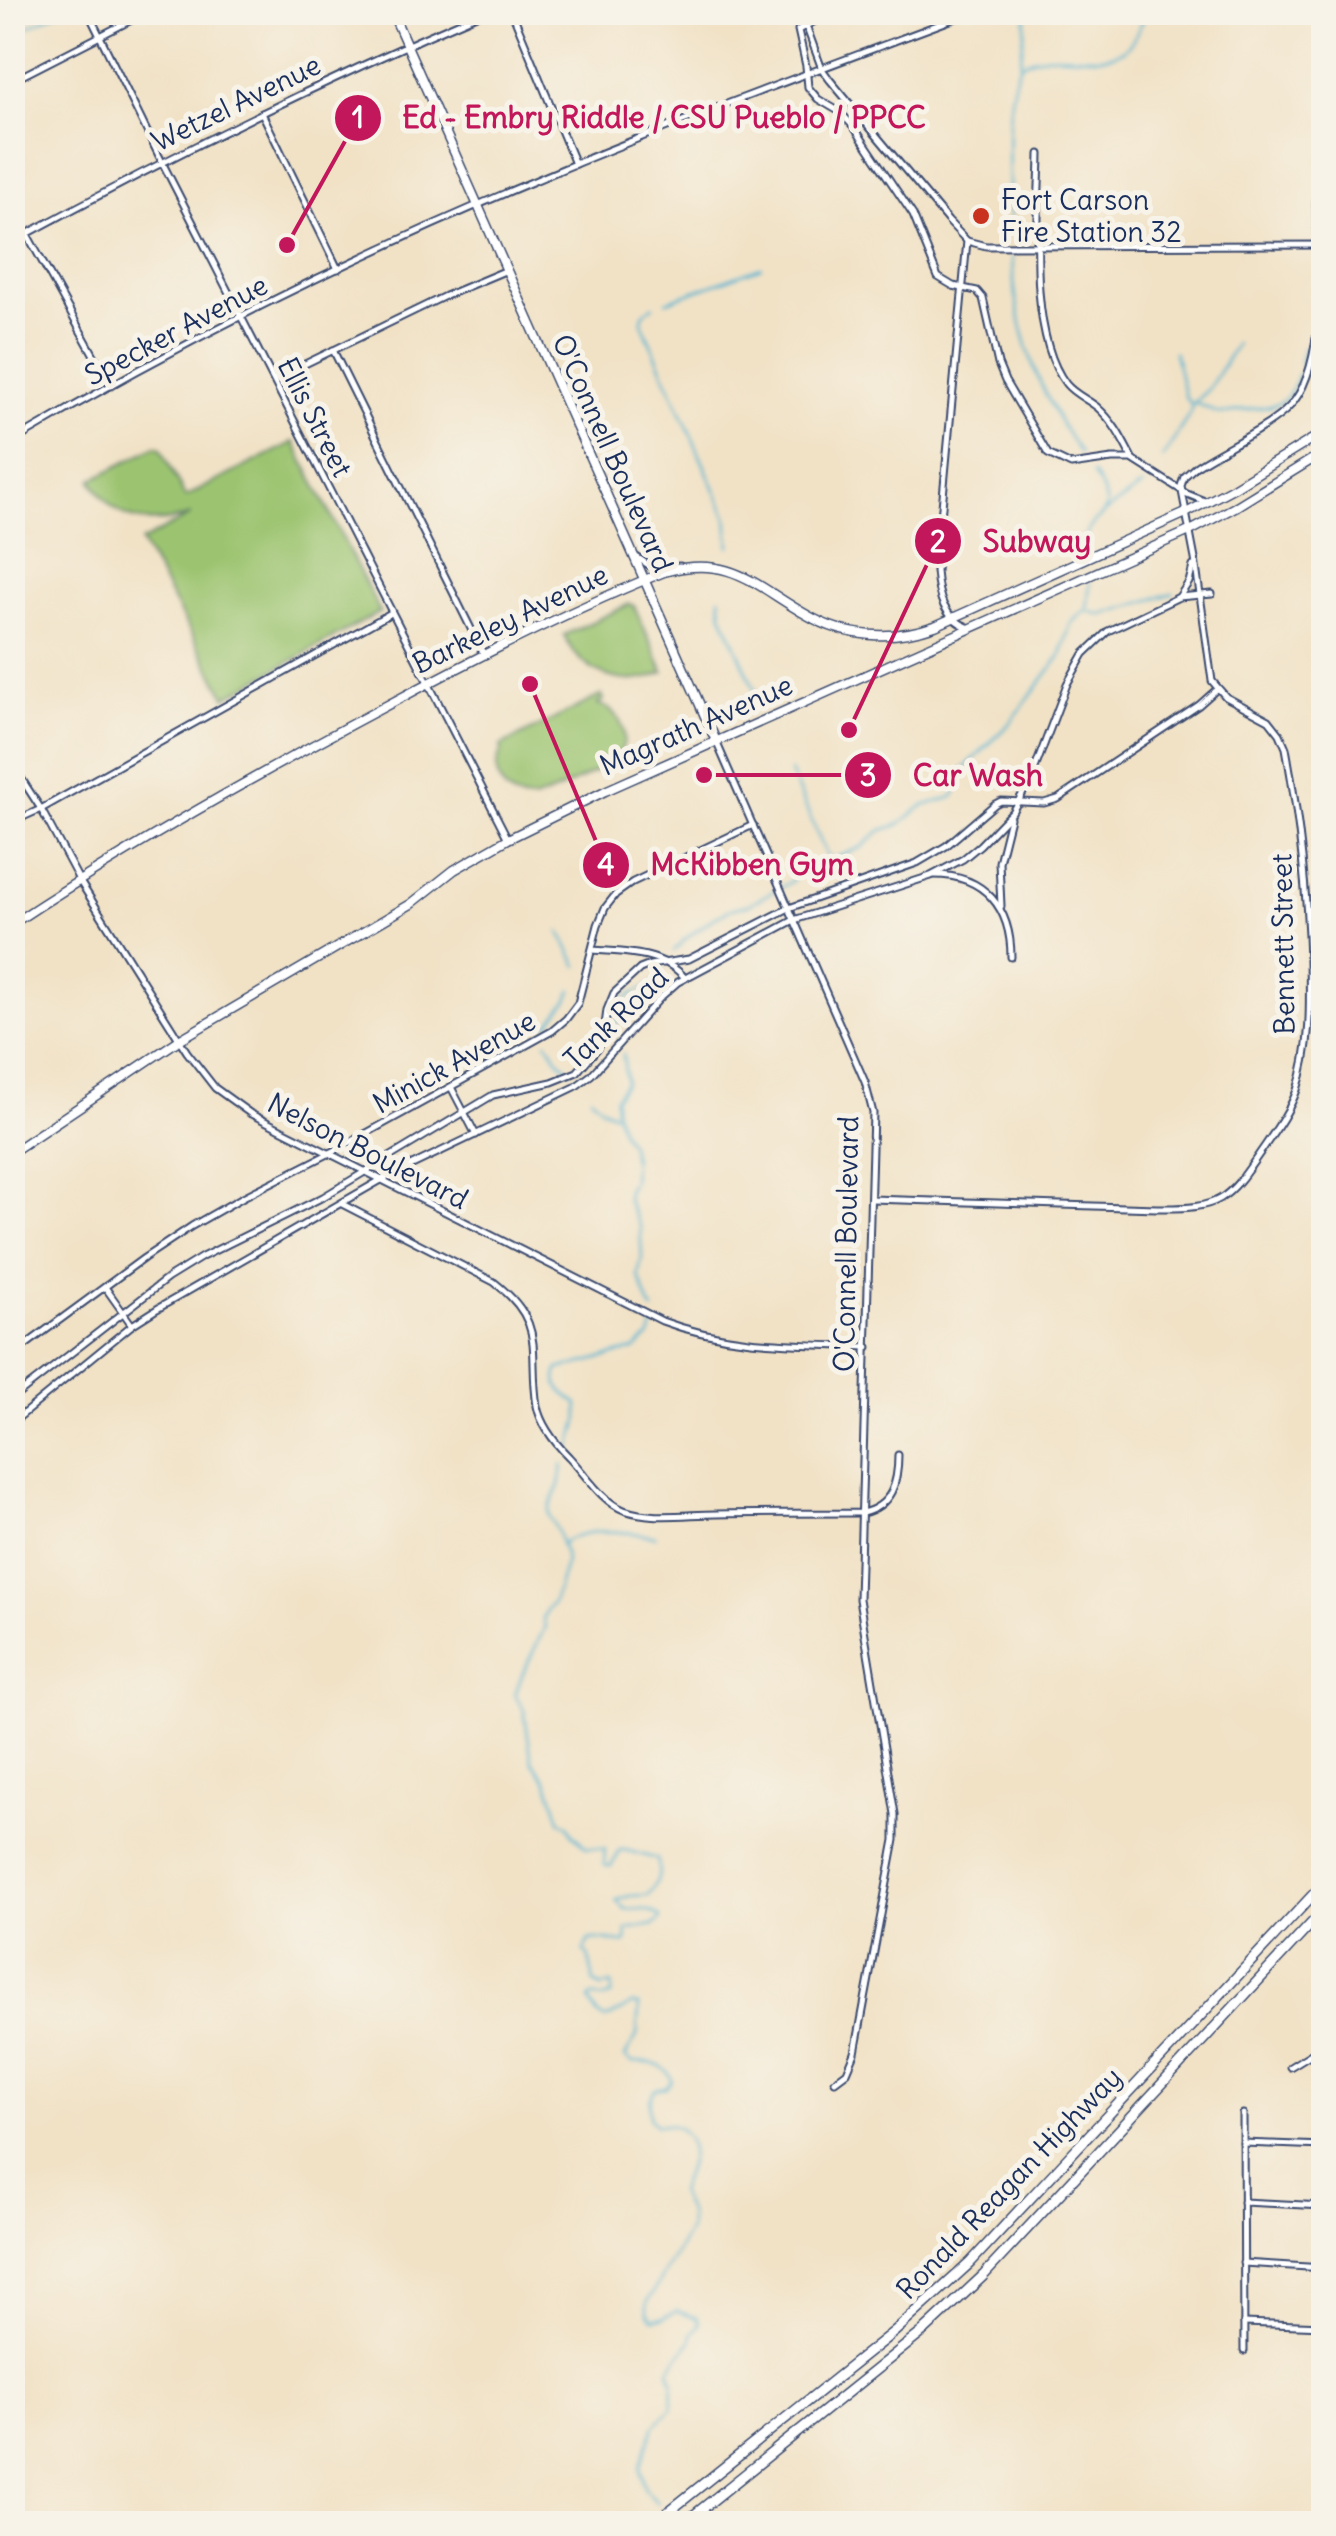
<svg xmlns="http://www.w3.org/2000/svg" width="1336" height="2536" font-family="Delius,sans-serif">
<rect width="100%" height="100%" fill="#f7f3e8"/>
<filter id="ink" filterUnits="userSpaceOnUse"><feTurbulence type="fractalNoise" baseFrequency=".01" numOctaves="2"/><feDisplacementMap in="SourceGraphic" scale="20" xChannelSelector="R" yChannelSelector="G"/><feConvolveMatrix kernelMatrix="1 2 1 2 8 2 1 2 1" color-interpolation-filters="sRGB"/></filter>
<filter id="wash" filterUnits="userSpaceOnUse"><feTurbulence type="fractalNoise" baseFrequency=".0048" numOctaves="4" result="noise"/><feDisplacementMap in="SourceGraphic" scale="40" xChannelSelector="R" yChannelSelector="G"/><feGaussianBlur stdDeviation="2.25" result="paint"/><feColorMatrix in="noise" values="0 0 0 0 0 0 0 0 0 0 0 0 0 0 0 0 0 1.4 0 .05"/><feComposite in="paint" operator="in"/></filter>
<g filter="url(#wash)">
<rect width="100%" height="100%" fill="#f1e2c6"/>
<g fill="#9cc470" stroke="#5c7a67" stroke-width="2.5">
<path d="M 294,442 L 380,612 L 226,697 L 141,542 L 191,515 C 150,529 114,522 92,480 L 156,446 L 161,448 L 185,497 Z"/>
<path d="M 630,604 L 634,606 L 664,672 C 625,691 582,675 564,635 Z"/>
<path d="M 602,695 L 604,700 L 598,704 C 621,711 635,739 614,759 C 605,768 542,800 530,800 C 520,800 509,795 503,787 C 494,775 496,762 502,750 L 501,746 Z"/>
</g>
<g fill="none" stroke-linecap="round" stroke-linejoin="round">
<g stroke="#52b3d1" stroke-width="2.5">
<path d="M 12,35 L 59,12"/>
<path d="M 1020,65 L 1027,12"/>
<path d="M 1011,234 C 1010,190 1002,103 1020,65 C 1054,42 1102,71 1127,47 C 1136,39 1141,23 1147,12"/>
<path d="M 1012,257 C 1015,328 1038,394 1080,453"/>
<path d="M 667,301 L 761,267"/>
<path d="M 654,306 C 645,310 642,313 642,323 L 727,517 L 730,546"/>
<path d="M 1174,352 L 1185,397 L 1192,405"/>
<path d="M 1300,363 L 1304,348"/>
<path d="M 1196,404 C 1205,405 1210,411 1218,413 C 1226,414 1236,411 1243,410 C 1273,406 1290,408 1298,374"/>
<path d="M 1163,458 L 1190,413 L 1192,405 L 1209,388 L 1236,344"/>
<path d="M 1104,513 L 1143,485"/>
<path d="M 1083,547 C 1089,506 1126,525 1093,474"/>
<path d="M 720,597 L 722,614 L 758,697"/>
<path d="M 1089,611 L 1102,615 L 1173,593"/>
<path d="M 790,772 L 830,862"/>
<path d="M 560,932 L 578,966"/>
<path d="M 674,951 L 684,940 L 715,917 L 731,909 L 747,905 L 789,883 L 801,872 L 862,847 L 880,831 L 898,825 L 923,806 L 953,797 L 958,787 L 962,771 L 1010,723 L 1060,657 L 1071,623 L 1087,609 L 1090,583"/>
<path d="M 548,1025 L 568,1000 L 572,990"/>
<path d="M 617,1035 C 613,978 649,1003 663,970"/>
<path d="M 547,1042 L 558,1059 L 571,1071"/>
<path d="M 623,1054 L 626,1081 L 615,1098 L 615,1109 L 622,1132 L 630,1144 L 633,1161 L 632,1182 L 627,1190 L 627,1200 L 640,1227 L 642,1259 L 638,1275 L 649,1304 L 653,1310"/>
<path d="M 591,1096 L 602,1108 L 613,1113"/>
<path d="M 571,1447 L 579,1418 L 578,1404 C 566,1395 549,1386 559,1369 L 634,1350 L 650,1337 L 654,1324"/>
<path d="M 563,1464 L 560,1485 L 549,1509 L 549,1516 L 558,1532 L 566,1561 L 553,1603 L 547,1609 L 543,1620 L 545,1627 L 522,1675 L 515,1695 L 524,1710 L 532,1761 L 548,1782 L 560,1820 L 569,1826 L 572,1834 L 586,1847 L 605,1849 L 604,1864 L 607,1866 L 611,1866 L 621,1850 L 625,1850 L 657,1859 C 662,1873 658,1884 648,1895 L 629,1896 L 616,1901 L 625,1909 C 639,1909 649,1908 660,1917 L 660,1920 L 654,1925 L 627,1929 L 626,1943 C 613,1944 603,1936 589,1940 L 584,1952 L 588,1954 L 594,1981 L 601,1987 L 612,1984 L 612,1995 L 602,1999 L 592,1996 L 589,1999 C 601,2031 611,2016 632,2004 L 639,2005 L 637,2036 L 625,2057 L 631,2062 C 646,2062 668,2063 672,2081 L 666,2088 L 655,2090 C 649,2099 648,2108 650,2119 L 657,2125 C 666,2124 673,2124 681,2130 C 702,2145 683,2175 679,2194 L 689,2215 L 689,2230 L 647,2303 L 647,2313 L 652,2319 L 662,2319 L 676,2311 L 697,2318 L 699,2324 L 692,2334 L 691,2341 L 669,2370 L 673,2382 L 672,2408 L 654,2427 L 640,2468 L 645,2489 L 658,2504"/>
<path d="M 561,1545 C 581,1525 629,1532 655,1536"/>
</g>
</g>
</g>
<g filter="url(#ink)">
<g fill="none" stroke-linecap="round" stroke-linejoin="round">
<defs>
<g id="minor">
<path d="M 88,12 L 162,162 L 508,839"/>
<path d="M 512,12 L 575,164"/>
<path d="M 801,12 L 822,69 L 830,80 L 948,221 L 967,241 L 936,571 C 938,597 944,619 970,628"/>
<path d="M 817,20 L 798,30 L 806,66 L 808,87 L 818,99 L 840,112 L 854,127 L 913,215 L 938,277 L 953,286 L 977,291 L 983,298 L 998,364 L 1005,381 L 1048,454 L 1071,465 L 1112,459 L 1132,459 L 1187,494 L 1207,502"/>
<path d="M 12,81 L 147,12"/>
<path d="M 262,113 L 338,269"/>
<path d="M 1040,154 C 1039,216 1027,333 1066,384 C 1074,394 1087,399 1097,407 C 1114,422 1122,439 1132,458"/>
<path d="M 12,207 L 111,386"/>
<path d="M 967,241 L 986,246 L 1324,245"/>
<path d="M 12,242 C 166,158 322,81 483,12"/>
<path d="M 333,350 L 484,655"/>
<path d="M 274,379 L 445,296 L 507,270"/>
<path d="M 12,425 L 20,438"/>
<path d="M 12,442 C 177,344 350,258 527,184 C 673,122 823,68 972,12"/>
<path d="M 635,556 L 653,568 L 680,566"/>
<path d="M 1179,597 L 1212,594"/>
<path d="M 716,741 L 865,1082 L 873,1113 L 859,1599 L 895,1814 L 895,1840 L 855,2053 L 847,2072 L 835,2081"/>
<path d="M 12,764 L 41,809 L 79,880 L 187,1052 L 215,1088 L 251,1114 L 662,1321 C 728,1346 798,1344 868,1347"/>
<path d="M 12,822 L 41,809 L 391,613"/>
<path d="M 934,875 C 985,875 1011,908 1011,957"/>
<path d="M 1001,906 L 999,862 L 1010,818"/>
<path d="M 592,950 C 624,952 663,952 685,978"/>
<path d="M 451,1087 L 476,1135"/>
<path d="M 871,1199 L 1157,1208 C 1221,1209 1227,1201 1262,1150 C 1275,1131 1289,1112 1297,1090 C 1311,1049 1310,1004 1309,961 C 1307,889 1299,819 1286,748 L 1280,734 L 1269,720 L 1226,697 L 1212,681 L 1195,559 L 1181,486 L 1184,477 L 1195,467 C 1221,449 1270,428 1290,406 C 1307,388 1314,355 1317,331 L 1316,152 L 1324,110"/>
<path d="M 342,1204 L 494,1282 C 548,1324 528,1350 537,1406 C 541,1426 555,1443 569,1457 C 585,1474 602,1502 624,1510 C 652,1520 687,1514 716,1514 C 765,1513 813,1513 862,1513 C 892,1506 898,1483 898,1455"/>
<path d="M 105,1287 L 132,1325"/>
<path d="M 12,1355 L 144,1258 L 192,1226 L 243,1197 L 336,1150 L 552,1031 L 566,1019 L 578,1003 L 598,925 L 605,908 L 616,894 L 633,882 L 753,825"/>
<path d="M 12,1399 L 168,1278 L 202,1257 L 323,1197 L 493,1095 L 552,1082 L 577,1072 L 597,1049 L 604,1033 L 607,1010 L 614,993 L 640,969 L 650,965 L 689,959 L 789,908 L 917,863 L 946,846 L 995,804 L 1001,801 L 1044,803 L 1058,799 L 1199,705 L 1217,689"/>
<path d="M 12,1423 L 132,1325 L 157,1309 L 381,1180 L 575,1087 L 591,1075 L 661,997 L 678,982 L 794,920 L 931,876 L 963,859 L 980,845 L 1012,812 L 1031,779 L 1067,684 L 1084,654 L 1108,631 L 1179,597 L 1189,582 L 1193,566"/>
<path d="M 1290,2067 L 1324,2046"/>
<path d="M 1243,2114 L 1244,2351"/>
<path d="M 1243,2143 L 1324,2146"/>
<path d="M 1243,2202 L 1324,2206"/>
<path d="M 1243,2263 L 1324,2268"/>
<path d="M 1244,2323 L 1324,2326"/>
</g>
<g id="major">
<path d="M 392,12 L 716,741"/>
<path d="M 12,924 C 131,845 256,775 382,708 C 473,659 567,611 664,572 C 731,554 754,585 807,615 C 846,638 892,641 935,626 L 1186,513 L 1233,488 L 1324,432"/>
<path d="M 12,1152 L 179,1040 L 411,904 L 454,870 L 508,839 L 605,791 L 1194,529 L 1235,507 L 1324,452"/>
</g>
<g id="highway">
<path d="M 653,2524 L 895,2331 L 970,2263 L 1324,1883"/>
<path d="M 683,2524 L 924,2331 L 983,2276 L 1324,1910"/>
</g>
</defs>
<use href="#minor" stroke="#3b4a6e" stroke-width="9"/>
<use href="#major" stroke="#3b4a6e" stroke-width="11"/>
<use href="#highway" stroke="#3b4a6e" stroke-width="12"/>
<use href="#minor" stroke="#fff" stroke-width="5"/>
<use href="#major" stroke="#fff" stroke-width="8"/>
<use href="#highway" stroke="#fff" stroke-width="9"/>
</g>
</g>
<circle fill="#c8321e" stroke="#f7f3e8" stroke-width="4" cx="981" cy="216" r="10"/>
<g text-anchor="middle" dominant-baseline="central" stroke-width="10" stroke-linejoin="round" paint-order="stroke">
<g font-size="28" fill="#1b2f5e" stroke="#f7f3e8">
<text transform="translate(236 103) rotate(-26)">Wetzel Avenue</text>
<text transform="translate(176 330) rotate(-28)">Specker Avenue</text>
<text transform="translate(315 417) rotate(63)">Ellis Street</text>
<text transform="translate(613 453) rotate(66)">O'Connell Boulevard</text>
<text transform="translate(510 619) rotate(-26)">Barkeley Avenue</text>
<text transform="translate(696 725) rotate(-24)">Magrath Avenue</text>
<text transform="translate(1283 944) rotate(-91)">Bennett Street</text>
<text transform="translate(616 1018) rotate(-44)">Tank Road</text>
<text transform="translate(454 1062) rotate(-29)">Minick Avenue</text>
<text transform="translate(368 1151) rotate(27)">Nelson Boulevard</text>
<text transform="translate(846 1244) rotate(-89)">O'Connell Boulevard</text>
<text transform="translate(1009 2183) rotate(-46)">Ronald Reagan Highway</text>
</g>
<g font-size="28" fill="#1b2f5e" stroke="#f7f3e8" text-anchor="start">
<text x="1001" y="200">Fort Carson<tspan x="1001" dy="32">Fire Station 32</tspan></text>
</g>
</g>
<path fill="none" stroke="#c2185b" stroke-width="4" d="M287 245L358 118M849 730L938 541M704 775L868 775M530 684L606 865"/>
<g fill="#c2185b" stroke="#f7f3e8" stroke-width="4">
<circle cx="287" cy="245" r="10"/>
<circle cx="849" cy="730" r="10"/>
<circle cx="704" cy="775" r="10"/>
<circle cx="530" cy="684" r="10"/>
<circle cx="358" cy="118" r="25"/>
<circle cx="938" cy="541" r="25"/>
<circle cx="868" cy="775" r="25"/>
<circle cx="606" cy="865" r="25"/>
</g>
<g font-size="30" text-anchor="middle" font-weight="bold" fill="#fff">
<text x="358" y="128">1</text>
<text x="938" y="552">2</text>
<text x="868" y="786">3</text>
<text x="606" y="875">4</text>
</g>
<g font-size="30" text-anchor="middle" font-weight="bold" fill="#c2185b" stroke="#f7f3e8" stroke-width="10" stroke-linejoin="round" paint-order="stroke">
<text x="664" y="128">Ed - Embry Riddle / CSU Pueblo / PPCC</text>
<text x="1037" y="552">Subway</text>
<text x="978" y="786">Car Wash</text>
<text x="752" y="875">McKibben Gym</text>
</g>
<rect width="1336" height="2536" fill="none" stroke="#f7f3e8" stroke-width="50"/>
</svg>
